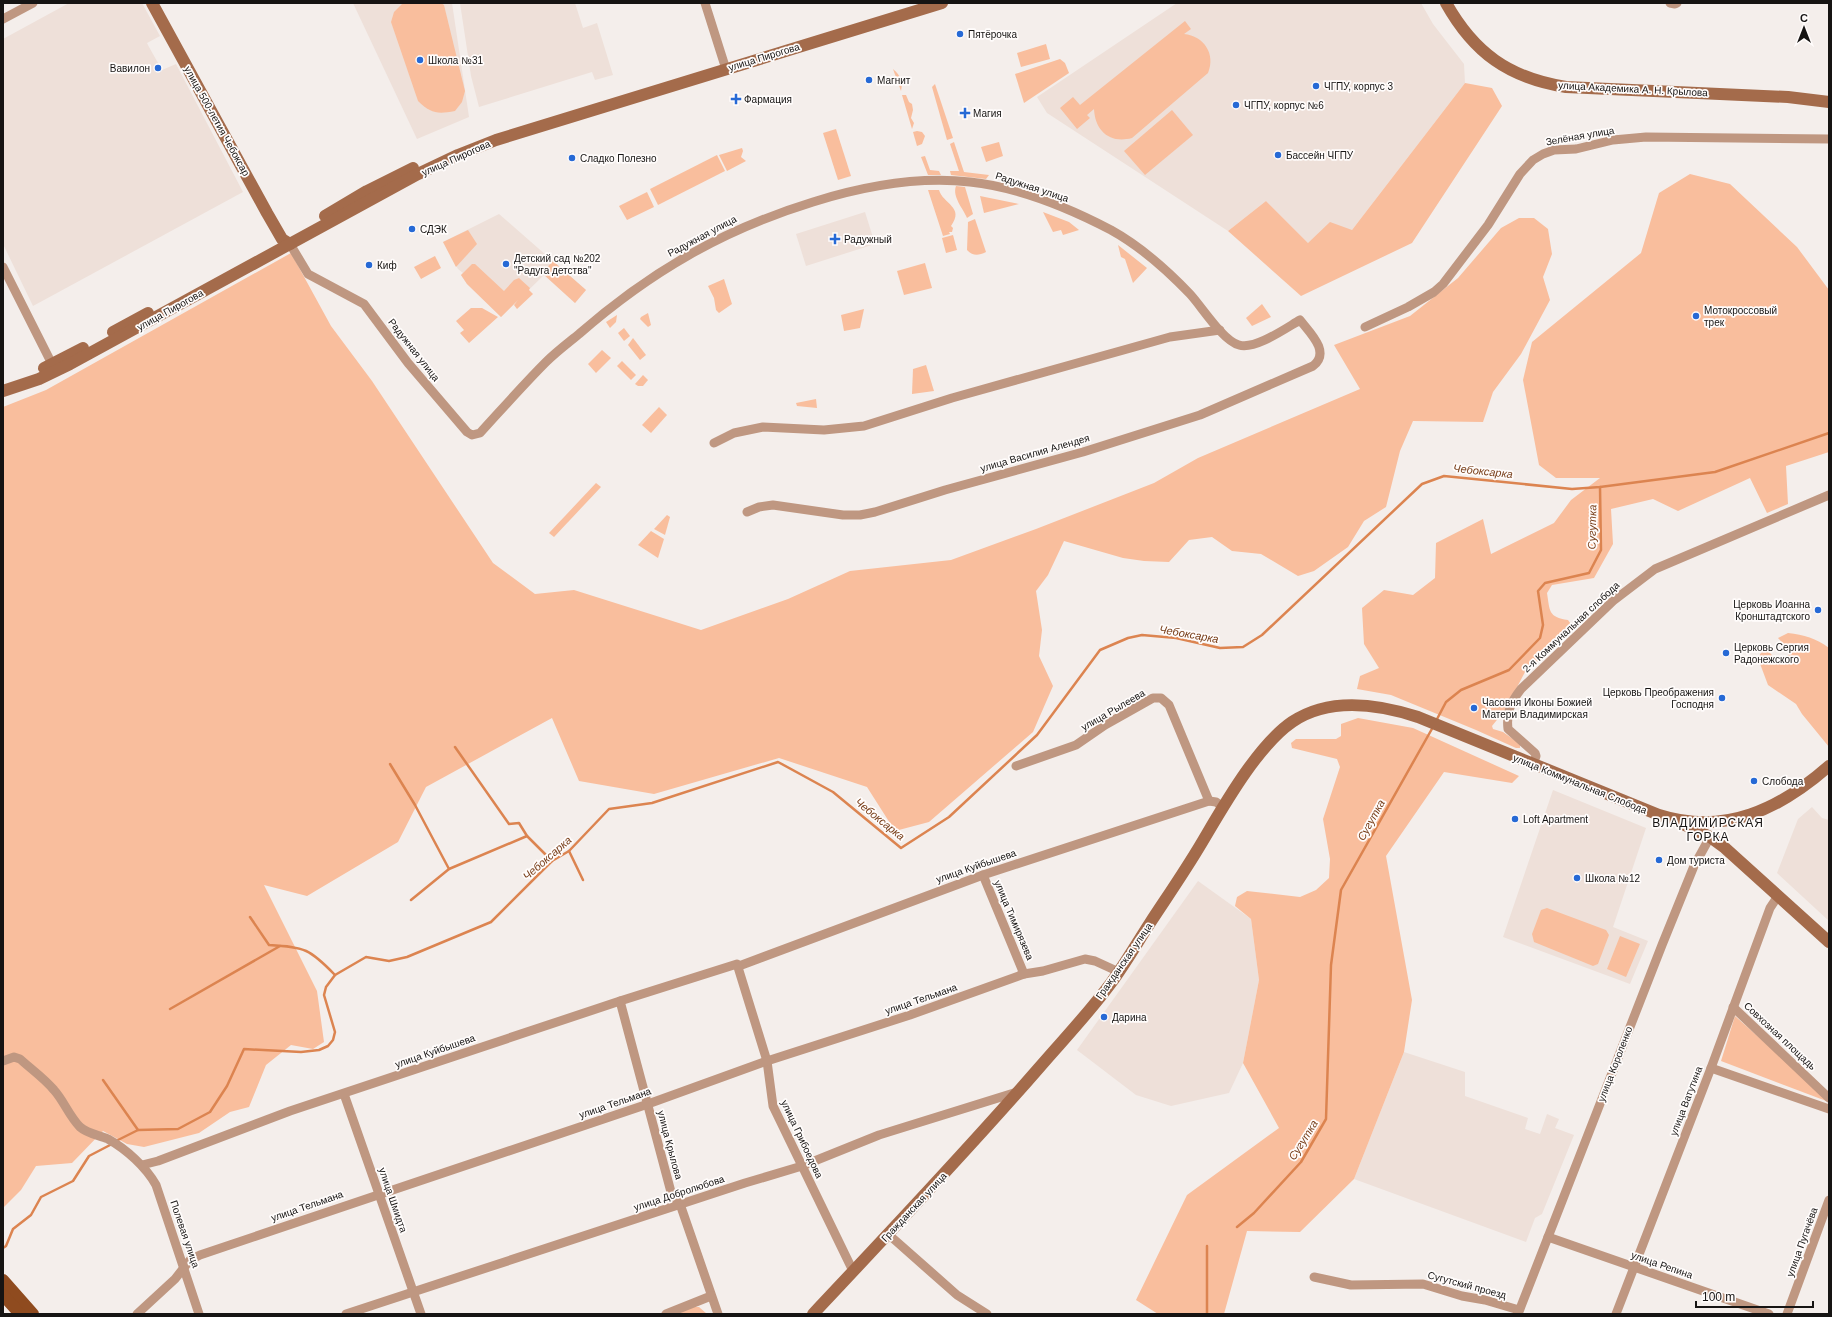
<svg xmlns="http://www.w3.org/2000/svg" width="1832" height="1317" font-family="Helvetica,sans-serif">
<rect width="100%" height="100%" fill="#f4eeeb"/>
<g fill="#eee0d9">
<path d="M 69,3 L 142,3 L 160,36 L 147,43 L 149,47 L 162,70 L 176,64 L 243,192 L 33,306 L 3,244 L 3,39 Z"/>
<path d="M 353,3 L 452,3 L 469,117 L 417,139 Z"/>
<path d="M 460,3 L 575,3 L 583,28 L 597,23 L 613,75 L 595,80 L 592,72 L 479,107 L 471,76 Z"/>
<path d="M 1177,3 L 1421,3 L 1433,24 L 1464,64 L 1465,83 L 1352,230 L 1308,243 L 1266,201 L 1228,231 L 1047,113 L 1037,97 Z"/>
<path d="M 865,212 L 875,244 L 806,266 L 796,234 Z"/>
<path d="M 499,214 L 586,290 L 575,303 L 544,275 L 501,317 L 467,284 L 461,275 L 463,273 L 458,269 L 443,242 Z"/>
<path d="M 1553,790 L 1646,828 L 1613,927 L 1648,941 L 1630,984 L 1503,937 Z"/>
<path d="M 1812,807 L 1822,818 L 1829,820 L 1829,921 L 1777,873 L 1798,819 Z"/>
<path d="M 1198,881 L 1251,919 L 1259,980 L 1243,1063 L 1229,1093 L 1171,1106 L 1136,1095 L 1077,1050 Z"/>
<path d="M 1404,1052 L 1465,1072 L 1465,1096 L 1528,1118 L 1525,1129 L 1540,1134 L 1547,1114 L 1559,1119 L 1555,1128 L 1574,1135 L 1542,1214 L 1535,1218 L 1526,1242 L 1354,1179 Z"/>
</g>
<g fill="#f9be9d">
<path d="M 403,3 L 441,3 L 444,5 L 465,91 L 462,102 L 455,111 C 438,114 431,114 418,101 L 391,22 L 394,12 Z"/>
<path d="M 1185,21 L 1191,29 L 1184,34 C 1204,36 1216,54 1208,73 L 1132,138 C 1110,144 1095,131 1094,109 L 1087,115 L 1090,118 L 1077,129 L 1060,108 L 1073,97 L 1080,105 Z"/>
<path d="M 1046,44 L 1050,59 L 1021,67 L 1017,53 Z"/>
<path d="M 1060,59 L 1065,63 L 1069,73 L 1024,103 L 1015,74 Z"/>
<path d="M 893,69 C 901,76 903,81 901,91 Z"/>
<path d="M 1465,83 L 1492,88 L 1502,106 L 1412,243 L 1301,296 L 1228,231 L 1266,201 L 1308,243 L 1330,222 L 1352,230 Z"/>
<path d="M 935,84 L 953,138 L 947,140 L 932,87 Z"/>
<path d="M 902,95 L 906,95 L 909,102 L 912,104 L 913,110 L 911,118 L 914,123 L 912,129 Z"/>
<path d="M 1172,110 L 1193,135 L 1145,175 L 1124,151 Z"/>
<path d="M 836,129 L 851,176 L 838,180 L 823,133 Z"/>
<path d="M 917,131 L 922,132 L 925,136 L 922,144 L 917,146 L 913,132 Z"/>
<path d="M 954,142 L 964,172 L 989,175 L 986,179 L 951,175 L 950,171 L 959,171 L 950,144 Z"/>
<path d="M 999,142 L 1003,156 L 986,162 L 981,147 Z"/>
<path d="M 742,148 L 743,151 L 741,157 L 746,161 L 727,171 L 719,155 Z"/>
<path d="M 717,155 L 725,171 L 658,205 L 650,189 Z"/>
<path d="M 925,156 L 930,170 L 939,171 L 941,175 L 928,175 L 921,157 Z"/>
<path d="M 1690,174 L 1730,184 L 1797,247 L 1829,290 L 1829,452 L 1786,466 L 1788,504 L 1767,513 L 1750,478 L 1678,511 L 1653,499 L 1611,509 L 1613,544 L 1594,578 L 1552,585 L 1547,593 C 1550,611 1548,617 1568,620 L 1573,627 L 1569,635 L 1525,672 L 1505,710 L 1492,726 L 1493,729 L 1503,732 L 1520,744 L 1520,748 L 1516,748 L 1476,730 L 1391,695 L 1357,689 L 1360,676 L 1379,668 L 1364,644 L 1362,608 L 1384,590 L 1413,595 L 1435,578 L 1436,543 L 1483,519 L 1491,554 L 1554,523 L 1571,500 L 1600,478 L 1556,478 L 1539,465 L 1523,380 L 1532,342 L 1641,253 L 1659,193 Z"/>
<path d="M 956,186 L 965,187 L 973,214 L 967,218 C 963,208 952,197 956,186 Z"/>
<path d="M 928,190 L 939,190 C 943,204 965,207 951,226 L 953,228 L 952,232 L 949,232 L 950,234 L 943,236 Z"/>
<path d="M 647,192 L 654,207 L 627,220 L 619,206 Z"/>
<path d="M 980,196 L 1019,204 L 984,213 Z"/>
<path d="M 1043,212 L 1069,222 L 1079,230 L 1063,235 L 1061,230 L 1053,232 Z"/>
<path d="M 1519,218 L 1534,218 L 1548,229 L 1552,254 L 1543,277 L 1550,300 L 1521,354 L 1493,392 L 1483,422 L 1413,421 L 1400,451 L 1386,507 L 1364,521 L 1348,547 L 1314,571 L 1298,576 L 1261,554 L 1232,551 L 1212,537 L 1189,540 L 1169,562 L 1144,561 L 1123,558 L 1064,541 L 1048,575 L 1036,591 L 1042,630 L 1039,656 L 1053,686 L 1033,732 L 929,822 L 895,831 L 867,787 L 779,758 L 654,794 L 579,781 L 552,718 L 426,787 L 398,842 L 307,896 L 264,885 L 317,991 L 324,1042 L 313,1049 L 291,1045 L 266,1065 L 249,1107 L 230,1112 L 199,1133 L 144,1147 L 127,1144 L 103,1131 L 72,1163 L 36,1166 L 21,1190 L 3,1208 L 3,407 L 46,390 L 291,253 L 331,326 L 372,381 L 493,563 L 535,594 L 574,590 L 701,630 L 788,599 L 850,571 L 951,560 L 1036,529 L 1154,483 L 1198,458 L 1360,389 L 1334,345 L 1410,316 L 1458,278 L 1501,228 Z"/>
<path d="M 975,219 L 986,252 C 978,256 973,256 967,250 L 968,222 Z"/>
<path d="M 468,230 L 477,244 L 456,267 L 443,242 Z"/>
<path d="M 953,235 L 957,250 L 946,253 L 942,238 Z"/>
<path d="M 1118,245 L 1147,268 L 1133,283 L 1125,259 L 1121,257 Z"/>
<path d="M 435,256 L 441,268 L 421,279 L 414,267 Z"/>
<path d="M 553,261 L 586,290 L 575,303 L 542,273 Z"/>
<path d="M 925,263 L 932,288 L 904,295 L 897,271 Z"/>
<path d="M 472,264 L 475,264 L 504,291 L 514,280 L 519,278 L 530,288 L 529,290 L 533,294 L 517,309 L 514,305 L 518,300 L 501,317 L 467,284 L 461,275 Z"/>
<path d="M 724,279 L 732,304 L 719,313 L 716,310 L 714,298 L 708,286 Z"/>
<path d="M 1262,304 L 1271,317 L 1252,326 L 1246,318 Z"/>
<path d="M 471,308 L 482,308 L 498,317 L 469,343 L 460,333 L 464,330 L 456,321 Z"/>
<path d="M 864,309 L 860,328 L 844,331 L 841,315 Z"/>
<path d="M 648,313 L 651,325 L 648,327 L 640,319 L 641,317 Z"/>
<path d="M 617,315 L 616,322 L 610,328 L 606,322 Z"/>
<path d="M 624,328 L 630,336 L 624,341 L 618,333 Z"/>
<path d="M 633,338 L 646,355 L 640,360 L 628,345 Z"/>
<path d="M 602,350 L 611,358 L 596,373 L 588,364 Z"/>
<path d="M 622,361 L 636,375 L 631,380 L 617,366 Z"/>
<path d="M 926,365 L 934,391 L 912,394 L 913,369 Z"/>
<path d="M 643,375 L 648,380 L 643,386 L 638,386 L 635,384 Z"/>
<path d="M 816,399 L 817,408 L 797,406 L 796,403 Z"/>
<path d="M 659,407 L 667,415 L 651,433 L 642,425 Z"/>
<path d="M 596,483 L 601,487 L 554,537 L 549,533 Z"/>
<path d="M 667,515 L 670,517 L 665,535 L 654,529 Z"/>
<path d="M 651,531 L 664,539 L 658,558 L 638,545 Z"/>
<path d="M 1788,633 C 1804,635 1816,638 1829,648 L 1829,747 L 1802,714 L 1796,704 L 1768,685 L 1759,661 L 1760,654 L 1766,649 L 1780,663 L 1791,652 L 1778,638 Z"/>
<path d="M 1358,718 L 1413,728 L 1519,776 L 1512,783 L 1444,772 L 1386,856 L 1412,1000 L 1404,1052 L 1354,1179 L 1300,1232 L 1247,1231 L 1224,1314 L 1158,1314 L 1136,1300 L 1187,1195 L 1279,1128 L 1243,1063 L 1259,980 L 1251,919 L 1235,906 L 1237,897 L 1247,891 L 1300,897 L 1316,890 L 1329,878 L 1330,859 L 1323,819 L 1340,767 L 1337,759 L 1292,748 L 1291,743 L 1296,739 L 1336,739 L 1341,736 L 1341,724 Z"/>
<path d="M 1547,908 L 1606,930 L 1609,935 L 1598,964 L 1593,966 L 1534,942 L 1532,934 L 1541,910 Z"/>
<path d="M 1620,936 L 1640,944 L 1626,977 L 1607,969 Z"/>
<path d="M 1735,1016 L 1829,1100 L 1829,1102 L 1721,1061 Z"/>
<path d="M 699,1307 L 707,1314 L 680,1314 C 684,1307 692,1307 699,1307 Z"/>
</g>
<g fill="none" stroke-linecap="round" stroke-linejoin="round">
<g stroke="#dc8450" stroke-width="2.5">
<path d="M 1436,721 L 1446,702 L 1461,690 L 1509,670 L 1540,638 L 1543,625 L 1538,591 L 1545,583 L 1589,573 L 1601,550 L 1600,487"/>
<path d="M 455,747 L 509,824 L 519,823 L 527,836"/>
<path d="M 390,764 L 415,805 L 449,869"/>
<path d="M 569,851 L 583,880"/>
<path d="M 411,900 L 449,869 L 527,836 L 552,861"/>
<path d="M 250,917 L 269,945 C 305,947 310,949 335,975"/>
<path d="M 170,1009 L 280,946"/>
<path d="M 103,1080 L 138,1130"/>
<path d="M 116,1141 L 138,1130 L 178,1129 L 210,1112 L 227,1086 L 244,1049 L 301,1052 L 319,1050 L 328,1046 L 333,1040 L 335,1032 L 324,995 L 326,987 L 335,975 L 366,957 L 389,961 L 407,957 L 491,922 L 552,861 L 569,851 L 609,809 L 652,803 L 778,762 L 833,792 L 901,848 L 949,817 L 1037,735 L 1100,650 L 1128,638 L 1142,635 L 1176,638 L 1220,648 L 1243,647 L 1262,635 L 1422,484 L 1444,476 L 1572,489 L 1600,487 L 1715,472 L 1829,433"/>
<path d="M 1237,1227 L 1254,1213 L 1301,1162 L 1326,1119 L 1331,965 L 1341,890 L 1433,727"/>
<path d="M 1207,1246 L 1207,1314"/>
<path d="M 3,1248 L 6,1246 L 13,1229 L 31,1215 L 41,1197 L 73,1181 L 89,1156 L 112,1144"/>
</g>
<g stroke="#bf9781" stroke-width="9">
<path d="M 705,3 L 724,63"/>
<path d="M 1670,3 L 1675,4 L 1677,3"/>
<path d="M 3,19 L 33,3"/>
<path d="M 290,244 L 308,274 L 364,304 L 408,363 L 467,432 L 472,435 L 480,433 C 502,409 523,385 546,362 C 556,352 568,343 579,334 C 650,272 722,230 813,202 C 864,186 916,176 970,182 C 1018,187 1067,207 1111,230 C 1140,246 1167,270 1190,294 C 1202,307 1223,341 1239,345 C 1255,350 1286,328 1300,320 C 1310,333 1331,352 1313,366 L 1200,415 L 1083,452 L 945,490 L 875,512 L 860,515 L 843,515 L 773,505 L 759,507 L 747,512"/>
<path d="M 3,267 L 52,364"/>
<path d="M 1365,327 L 1408,307 L 1434,292 L 1443,284 L 1488,225 L 1520,174 L 1533,160 L 1543,154 L 1554,150 L 1576,149 L 1613,140 L 1646,137 L 1829,139"/>
<path d="M 714,443 L 734,433 L 763,427 L 824,430 L 864,426 L 952,398 L 1170,337 L 1220,330"/>
<path d="M 1533,765 L 1536,756 L 1535,753 L 1508,729 C 1506,712 1511,702 1521,689 L 1613,601 L 1655,569 L 1829,495"/>
<path d="M 1016,766 L 1076,745 L 1105,725 L 1153,698 L 1161,698 L 1169,705 L 1209,801"/>
<path d="M 983,875 L 1024,974"/>
<path d="M 739,966 L 983,875 L 1209,801 L 1216,802 L 1223,807"/>
<path d="M 620,1001 L 671,1192 L 680,1204 L 718,1314"/>
<path d="M 1733,1007 L 1829,1098"/>
<path d="M 3,1061 L 14,1057 L 20,1059 C 31,1069 44,1078 54,1090 C 64,1101 69,1116 80,1127 C 88,1134 99,1135 108,1139 C 126,1149 146,1167 156,1185 L 199,1314"/>
<path d="M 1711,1068 L 1829,1109"/>
<path d="M 344,1094 L 421,1314"/>
<path d="M 142,1165 L 158,1161 L 290,1111 L 620,1001 L 737,964 L 767,1061 L 773,1106 L 853,1271"/>
<path d="M 888,1234 L 957,1295 L 987,1314"/>
<path d="M 1548,1237 L 1769,1314"/>
<path d="M 1314,1277 L 1351,1285 L 1423,1284 L 1462,1296 L 1485,1300 L 1519,1310"/>
<path d="M 137,1314 L 175,1279 L 190,1260 L 200,1255 L 648,1104 L 767,1061 L 910,1015 L 1024,974 L 1043,971 L 1085,959 L 1095,961 L 1119,972"/>
<path d="M 346,1314 L 745,1183 L 802,1166 L 879,1135 L 1017,1092"/>
<path d="M 666,1314 L 711,1296"/>
<path d="M 1518,1314 L 1662,945 L 1694,866 L 1710,837"/>
<path d="M 1616,1314 L 1711,1068 L 1770,908 L 1778,896"/>
<path d="M 1787,1314 L 1829,1200"/>
</g>
<g stroke="#a46b4b" stroke-width="12">
<path d="M 152,3 L 267,213 L 282,239 L 290,244"/>
<path d="M 1446,3 C 1474,53 1509,78 1566,87 L 1788,97 L 1829,102"/>
<path d="M 325,216 L 367,191 L 413,168"/>
<path d="M 113,332 L 148,313"/>
<path d="M 44,368 L 83,348"/>
<path d="M 3,391 L 39,379 L 70,364 L 418,174 L 458,155 L 496,140 L 942,3"/>
<path d="M 1685,825 L 1710,837 L 1725,848 L 1829,942"/>
<path d="M 813,1314 C 889,1233 965,1153 1038,1069 C 1062,1041 1089,1013 1111,983 C 1125,964 1137,943 1150,923 C 1167,897 1185,871 1201,844 C 1223,807 1257,746 1292,722 C 1329,697 1378,704 1418,717 L 1659,815 C 1725,836 1780,809 1829,766"/>
</g>
<g stroke="#8f4b1f" stroke-width="12">
<path d="M 3,1280 L 33,1314"/>
<path d="M 3,1295 L 20,1314"/>
</g>
</g>
<g fill="#2669d5" stroke="#fffcfb" stroke-width="1.5">
<circle cx="960" cy="34" r="4"/>
<circle cx="420" cy="60" r="4"/>
<circle cx="158" cy="68" r="4"/>
<circle cx="869" cy="80" r="4"/>
<circle cx="1316" cy="86" r="4"/>
<path d="M734 93h4v4h4v4h-4v4h-4v-4h-4v-4h4z"/>
<circle cx="1236" cy="105" r="4"/>
<path d="M963 107h4v4h4v4h-4v4h-4v-4h-4v-4h4z"/>
<circle cx="1278" cy="155" r="4"/>
<circle cx="572" cy="158" r="4"/>
<circle cx="412" cy="229" r="4"/>
<path d="M833 233h4v4h4v4h-4v4h-4v-4h-4v-4h4z"/>
<circle cx="506" cy="264" r="4"/>
<circle cx="369" cy="265" r="4"/>
<circle cx="1696" cy="316" r="4"/>
<circle cx="1818" cy="610" r="4"/>
<circle cx="1726" cy="653" r="4"/>
<circle cx="1722" cy="698" r="4"/>
<circle cx="1474" cy="708" r="4"/>
<circle cx="1754" cy="781" r="4"/>
<circle cx="1515" cy="819" r="4"/>
<circle cx="1659" cy="860" r="4"/>
<circle cx="1577" cy="878" r="4"/>
<circle cx="1104" cy="1017" r="4"/>
</g>
<g text-anchor="middle" dominant-baseline="central" stroke-width="3.5" stroke-linejoin="round" paint-order="stroke">
<g font-size="10" fill="#161413" stroke="#fffcfb" text-anchor="start">
<text x="968" y="34">Пятёрочка</text>
<text x="428" y="60">Школа №31</text>
<text x="150" y="68" text-anchor="end">Вавилон</text>
<text x="877" y="80">Магнит</text>
<text x="1324" y="86">ЧГПУ, корпус 3</text>
<text x="744" y="99">Фармация</text>
<text x="1244" y="105">ЧГПУ, корпус №6</text>
<text x="973" y="113">Магия</text>
<text x="1286" y="155">Бассейн ЧГПУ</text>
<text x="580" y="158">Сладко Полезно</text>
<text x="420" y="229">СДЭК</text>
<text x="844" y="239">Радужный</text>
<text x="514" y="258">Детский сад №202<tspan x="514" dy="12">"Радуга детства"</tspan></text>
<text x="377" y="265">Киф</text>
<text x="1704" y="310">Мотокроссовый<tspan x="1704" dy="12">трек</tspan></text>
<text x="1810" y="604" text-anchor="end">Церковь Иоанна<tspan x="1810" dy="12">Кронштадтского</tspan></text>
<text x="1734" y="647">Церковь Сергия<tspan x="1734" dy="12">Радонежского</tspan></text>
<text x="1714" y="692" text-anchor="end">Церковь Преображения<tspan x="1714" dy="12">Господня</tspan></text>
<text x="1482" y="702">Часовня Иконы Божией<tspan x="1482" dy="12">Матери Владимирская</tspan></text>
<text x="1762" y="781">Слобода</text>
<text x="1523" y="819">Loft Apartment</text>
<text x="1667" y="860">Дом туриста</text>
<text x="1585" y="878">Школа №12</text>
<text x="1112" y="1017">Дарина</text>
</g>
<g font-size="10" fill="#161413" stroke="#fffcfb">
<text transform="translate(764 57) rotate(-17)">улица Пирогова</text>
<text transform="translate(1633 89) rotate(3)">улица Академика А. Н. Крылова</text>
<text transform="translate(217 121) rotate(61)">улица 500-летия Чебоксар</text>
<text transform="translate(1580 136) rotate(-10)">Зелёная улица</text>
<text transform="translate(456 158) rotate(-24)">улица Пирогова</text>
<text transform="translate(1032 187) rotate(18)">Радужная улица</text>
<text transform="translate(702 236) rotate(-28)">Радужная улица</text>
<text transform="translate(170 310) rotate(-29)">улица Пирогова</text>
<text transform="translate(414 350) rotate(52)">Радужная улица</text>
<text transform="translate(1035 453) rotate(-16)">улица Василия Алендея</text>
<text transform="translate(1571 627) rotate(-43)">2-я Коммунальная слобода</text>
<text transform="translate(1113 710) rotate(-30)">улица Рылеева</text>
<text transform="translate(1580 784) rotate(22)">улица Коммунальная Слобода</text>
<text transform="translate(976 866) rotate(-19)">улица Куйбышева</text>
<text transform="translate(1014 920) rotate(67)">улица Тимирязева</text>
<text transform="translate(1124 961) rotate(-55)">Гражданская улица</text>
<text transform="translate(921 999) rotate(-19)">улица Тельмана</text>
<text transform="translate(1780 1036) rotate(43)">Совхозная площадь</text>
<text transform="translate(435 1051) rotate(-19)">улица Куйбышева</text>
<text transform="translate(1615 1064) rotate(-69)">улица Короленко</text>
<text transform="translate(1686 1101) rotate(-69)">улица Ватутина</text>
<text transform="translate(615 1103) rotate(-19)">улица Тельмана</text>
<text transform="translate(802 1139) rotate(65)">улица Грибоедова</text>
<text transform="translate(670 1145) rotate(75)">улица Крылова</text>
<text transform="translate(679 1193) rotate(-18)">улица Добролюбова</text>
<text transform="translate(393 1200) rotate(71)">улица Шмидта</text>
<text transform="translate(307 1206) rotate(-19)">улица Тельмана</text>
<text transform="translate(914 1207) rotate(-47)">Гражданская улица</text>
<text transform="translate(185 1234) rotate(71)">Полевая улица</text>
<text transform="translate(1802 1242) rotate(-70)">улица Пугачёва</text>
<text transform="translate(1662 1265) rotate(19)">улица Репина</text>
<text transform="translate(1467 1285) rotate(15)">Сугутский проезд</text>
</g>
<g font-size="11" font-style="italic" fill="#773d18" stroke="#fffcfb">
<text transform="translate(1483 471) rotate(6)">Чебоксарка</text>
<text transform="translate(1592 527) rotate(-89)">Сугутка</text>
<text transform="translate(1189 634) rotate(10)">Чебоксарка</text>
<text transform="translate(880 819) rotate(39)">Чебоксарка</text>
<text transform="translate(1371 820) rotate(-61)">Сугутка</text>
<text transform="translate(547 858) rotate(-41)">Чебоксарка</text>
<text transform="translate(1303 1140) rotate(-58)">Сугутка</text>
</g>
<g font-size="12" letter-spacing="1" fill="#161413" stroke="#fffcfb">
<text x="1708" y="823">ВЛАДИМИРСКАЯ<tspan x="1708" dy="14">ГОРКА</tspan></text>
</g>
</g>
<rect width="1832" height="1317" fill="none" stroke="#161413" stroke-width="8"/>
<g transform="translate(1804 28)" stroke="#fffcfb" stroke-width="3" paint-order="stroke">
<path d="M0-3L7 15L0 10L-7 15Z" fill="#161413"/>
<text y="-6" font-size="11" font-weight="bold" text-anchor="middle" fill="#161413">С</text>
</g>
<path d="M1696 1301v6h117v-6" fill="none" stroke="#161413" stroke-width="2"/>
<text x="1702" y="1301" font-size="12" fill="#161413" stroke="#fffcfb" stroke-width="3" paint-order="stroke">100 m</text>
</svg>
